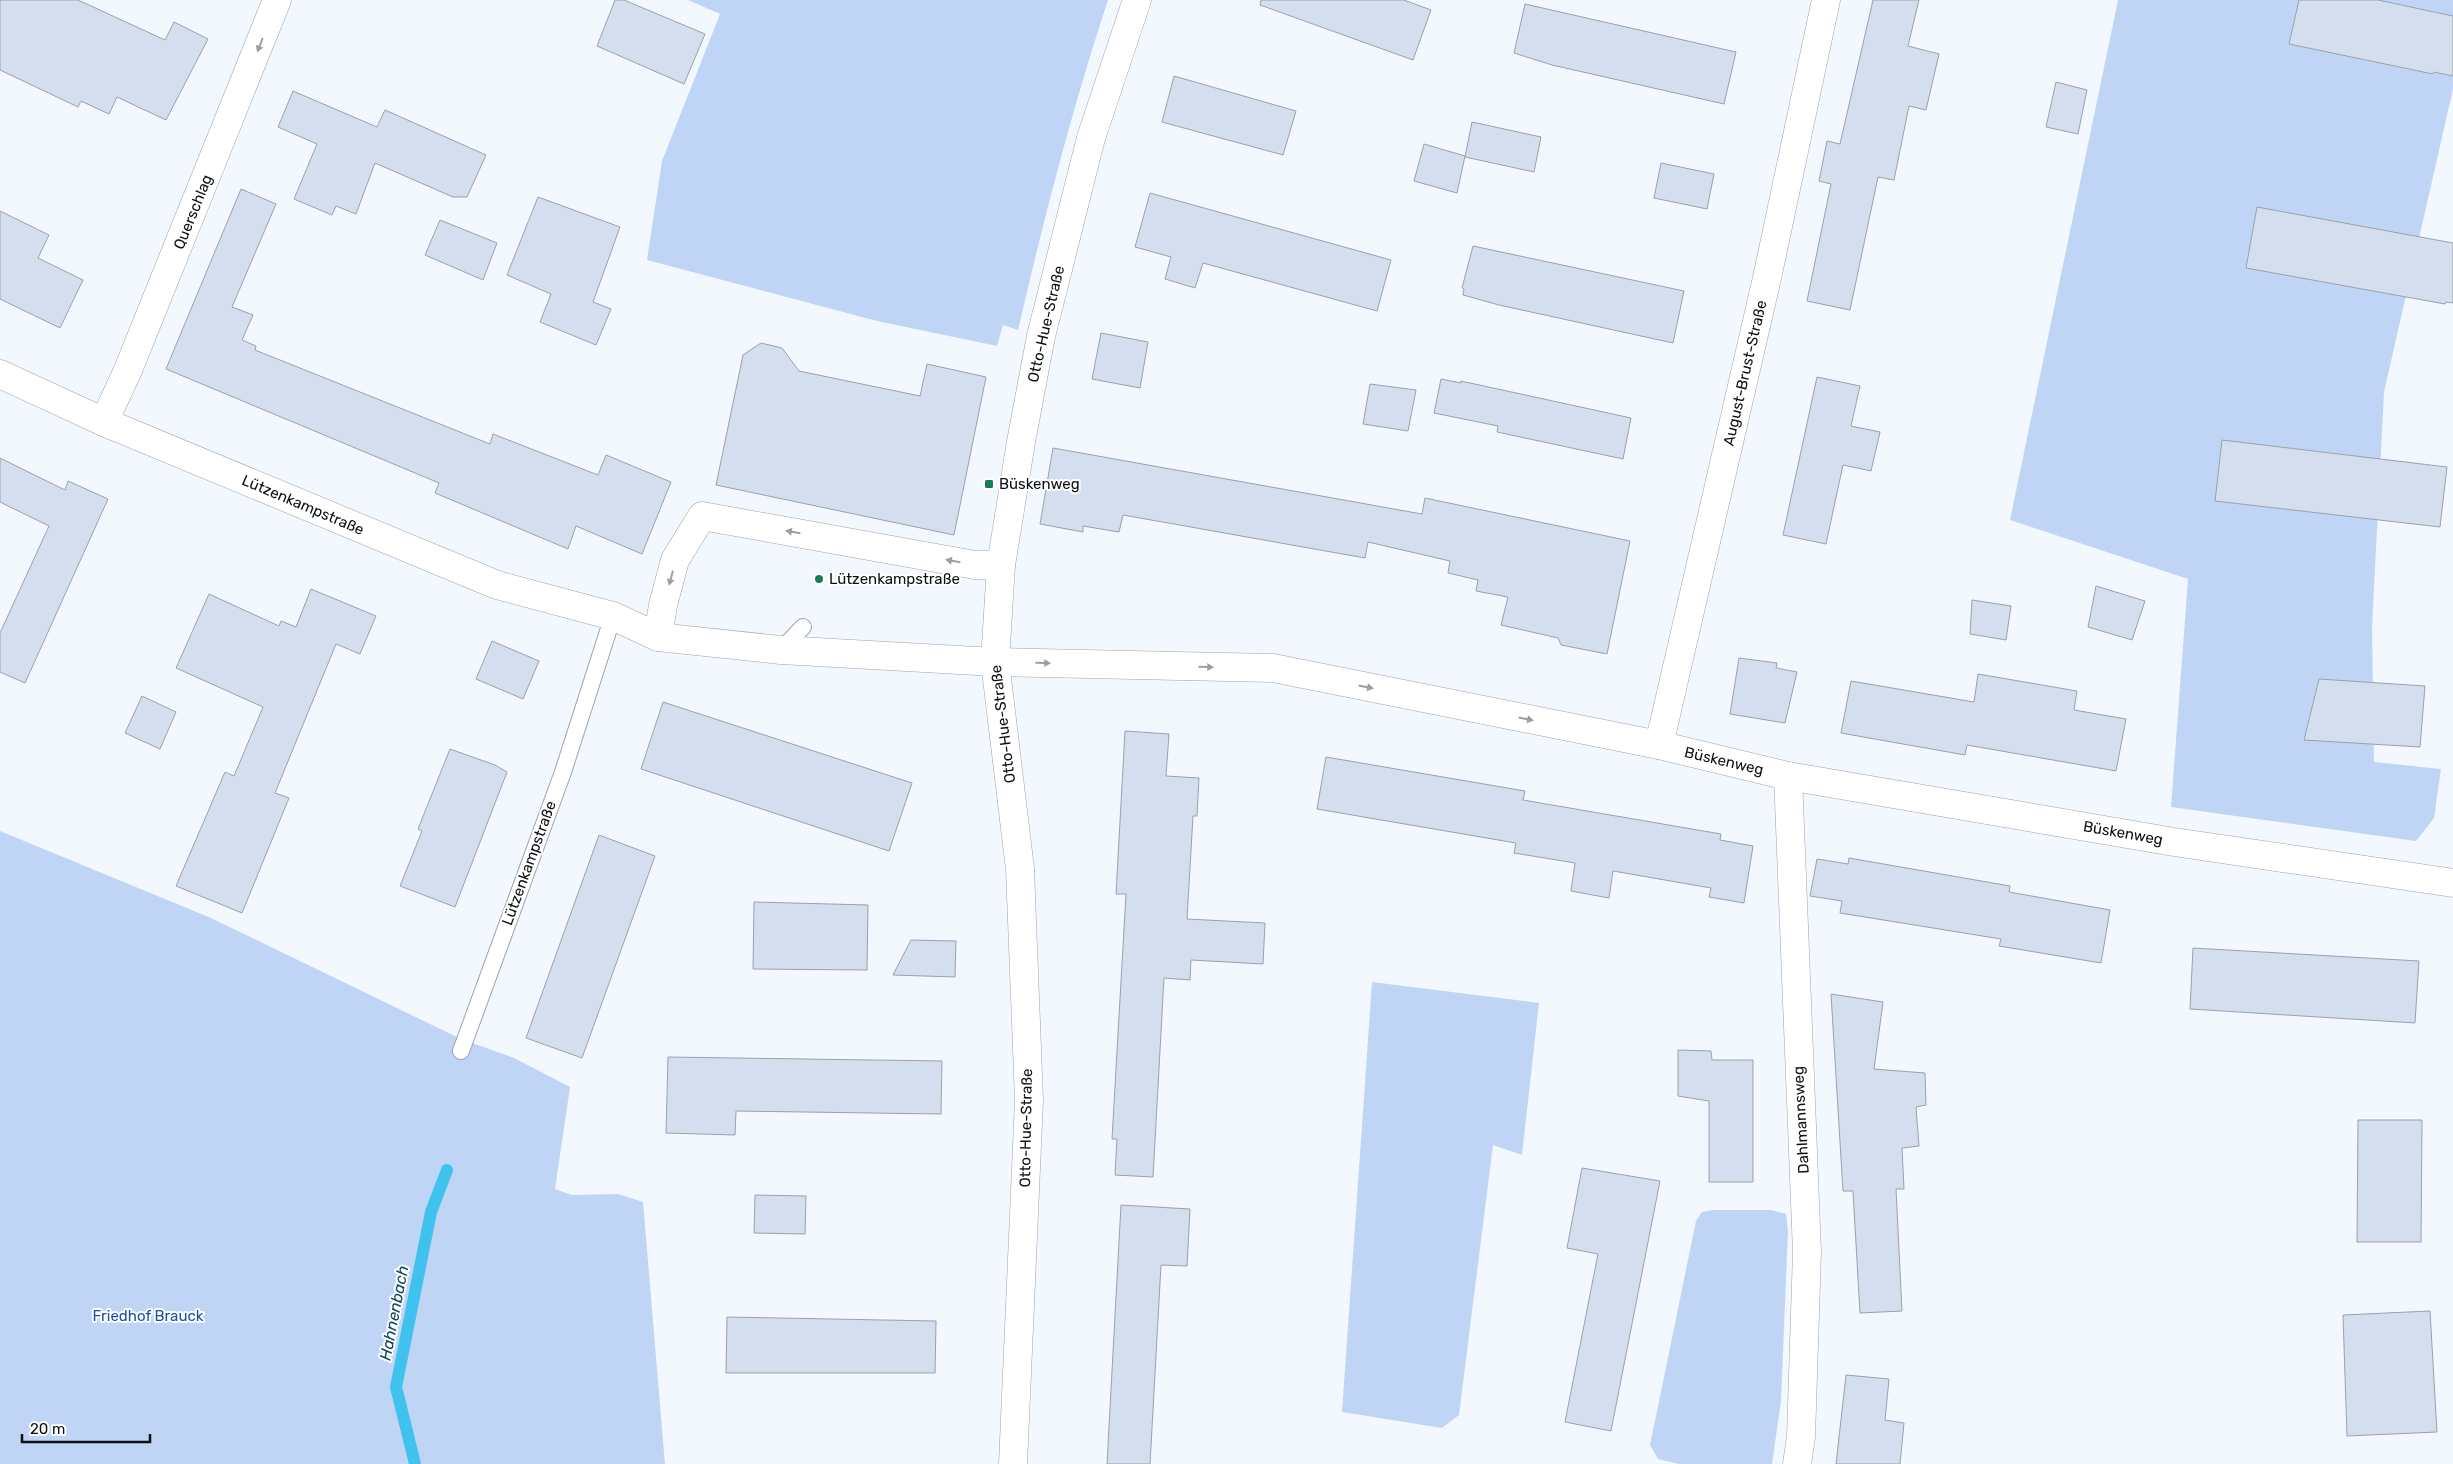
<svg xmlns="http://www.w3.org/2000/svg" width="2453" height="1464" font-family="Rubik,sans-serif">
<rect width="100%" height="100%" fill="#f3f8fe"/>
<g fill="#c0d5f6">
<path d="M 688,0 L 1108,0 C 1072,109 1044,218 1018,330 L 1003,325 L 997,346 L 877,321 L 647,260 L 662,161 L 720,14 Z"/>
<path d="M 2118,0 L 2453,0 L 2453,89 L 2384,392 L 2372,628 L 2374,762 L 2441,769 L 2434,818 L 2416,841 L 2171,807 L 2188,579 L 2010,520 Z"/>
<path d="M 0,831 L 211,918 L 461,1039 L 514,1058 L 570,1087 L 555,1189 L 572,1195 L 618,1194 L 643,1202 L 665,1464 L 0,1464 Z"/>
<path d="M 1372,982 L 1539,1003 L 1522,1155 L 1493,1145 L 1459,1415 L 1442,1428 L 1342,1412 Z"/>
<path d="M 1713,1210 L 1771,1210 L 1786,1214 L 1788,1231 L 1781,1401 L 1772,1464 L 1679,1464 L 1658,1459 L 1650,1445 L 1696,1221 L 1702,1212 Z"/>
</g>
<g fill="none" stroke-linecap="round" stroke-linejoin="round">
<path stroke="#3fc3ee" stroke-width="12" d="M 415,1464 L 396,1387 L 431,1212 L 447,1170"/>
</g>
<g fill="#d4deee" stroke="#9aa1ab">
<path d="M 0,0 L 78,0 L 165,40 L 174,22 L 208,39 L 166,120 L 117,97 L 109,114 L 81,101 L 78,107 L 0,70 Z"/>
<path d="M 615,0 L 624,0 L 705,34 L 684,84 L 597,46 Z"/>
<path d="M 1261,0 L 1404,0 L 1431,10 L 1413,60 L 1260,5 Z"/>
<path d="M 1873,0 L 1919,0 L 1908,46 L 1939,54 L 1926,110 L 1909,106 L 1894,180 L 1878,177 L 1850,310 L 1807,301 L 1831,184 L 1819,181 L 1827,141 L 1840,144 Z"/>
<path d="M 2299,0 L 2378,0 L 2453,16 L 2453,76 L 2434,72 L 2433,74 L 2289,44 Z"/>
<path d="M 1525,4 L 1736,52 L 1724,104 L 1552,65 L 1514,53 Z"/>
<path d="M 1174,76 L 1296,111 L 1283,155 L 1162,122 Z"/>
<path d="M 2056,82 L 2087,90 L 2078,134 L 2046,127 Z"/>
<path d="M 293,91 L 377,127 L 385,110 L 486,155 L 467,197 L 453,197 L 375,163 L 356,214 L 336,206 L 332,215 L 294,199 L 317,144 L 278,127 Z"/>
<path d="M 1472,122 L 1541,137 L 1534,172 L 1465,157 Z"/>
<path d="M 1424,144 L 1465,156 L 1457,193 L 1414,181 Z"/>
<path d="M 1661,163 L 1714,174 L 1707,209 L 1654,198 Z"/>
<path d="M 241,189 L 276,204 L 232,307 L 253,315 L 242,340 L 256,346 L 255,350 L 490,444 L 493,434 L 598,475 L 606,455 L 671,482 L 642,554 L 576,526 L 568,549 L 435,493 L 439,483 L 166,369 Z"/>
<path d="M 1150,193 L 1391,260 L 1377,311 L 1203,263 L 1195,288 L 1165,279 L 1171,257 L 1135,247 Z"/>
<path d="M 538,197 L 620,227 L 593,302 L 611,309 L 596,345 L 540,322 L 551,294 L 507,275 Z"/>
<path d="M 2257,207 L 2453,243 L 2453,303 L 2446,302 L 2445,304 L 2246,268 Z"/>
<path d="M 0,211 L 49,235 L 38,258 L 83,280 L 60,328 L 0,299 Z"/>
<path d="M 440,220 L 497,243 L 483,280 L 425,255 Z"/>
<path d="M 1473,246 L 1684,291 L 1673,343 L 1499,305 L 1463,295 L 1464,289 L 1462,288 Z"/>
<path d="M 1101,333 L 1148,342 L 1140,388 L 1092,379 Z"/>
<path d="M 761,343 L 782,348 L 799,371 L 920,396 L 927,364 L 986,377 L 954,535 L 716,485 L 743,355 Z"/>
<path d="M 1817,377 L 1860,386 L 1851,426 L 1880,432 L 1871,471 L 1843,465 L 1826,544 L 1783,535 Z"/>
<path d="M 1441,379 L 1461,383 L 1461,381 L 1631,418 L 1623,459 L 1497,432 L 1498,426 L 1434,413 Z"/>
<path d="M 1370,384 L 1416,390 L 1408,431 L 1363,424 Z"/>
<path d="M 2222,440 L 2447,467 L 2440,527 L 2215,501 Z"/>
<path d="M 1053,448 L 1422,514 L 1425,498 L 1630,541 L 1607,654 L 1561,645 L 1558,638 L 1501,625 L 1508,597 L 1476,591 L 1478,580 L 1448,573 L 1450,561 L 1368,542 L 1365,558 L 1123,515 L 1119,532 L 1083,526 L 1083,532 L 1040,524 Z"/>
<path d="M 0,458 L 65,490 L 68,481 L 108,499 L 25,683 L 0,672 L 0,633 L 49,526 L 0,502 Z"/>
<path d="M 2096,586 L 2145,601 L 2132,640 L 2088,627 Z"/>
<path d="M 311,589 L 376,616 L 360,654 L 336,644 L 275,793 L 289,798 L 242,913 L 176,886 L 225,772 L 234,776 L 263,707 L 176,668 L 209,594 L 279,626 L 281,621 L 296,627 Z"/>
<path d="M 1972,600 L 2011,606 L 2006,640 L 1970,634 Z"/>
<path d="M 492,641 L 539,661 L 523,699 L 476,679 Z"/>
<path d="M 1739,658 L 1777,663 L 1776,668 L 1797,672 L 1785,723 L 1730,714 Z"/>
<path d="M 1978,674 L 2077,691 L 2074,710 L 2126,719 L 2116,771 L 1967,745 L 1965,755 L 1841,733 L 1851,681 L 1974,702 Z"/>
<path d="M 2319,679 L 2425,686 L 2420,747 L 2304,740 Z"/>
<path d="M 142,696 L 176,712 L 160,749 L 125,733 Z"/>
<path d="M 663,702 L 912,783 L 889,851 L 641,769 Z"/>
<path d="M 1125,731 L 1169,734 L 1166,776 L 1199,778 L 1197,816 L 1193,816 L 1187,919 L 1265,923 L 1263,964 L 1191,960 L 1190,980 L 1164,978 L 1153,1177 L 1115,1175 L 1117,1139 L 1112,1139 L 1126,894 L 1116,894 Z"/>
<path d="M 450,749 L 495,765 L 507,772 L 455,907 L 400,886 L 422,831 L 418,829 Z"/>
<path d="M 1326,757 L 1525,791 L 1523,800 L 1721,834 L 1720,840 L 1753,846 L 1744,903 L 1709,897 L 1711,888 L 1613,871 L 1609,898 L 1571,891 L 1575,863 L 1514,853 L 1516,843 L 1317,809 Z"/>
<path d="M 599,835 L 655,856 L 582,1058 L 526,1038 Z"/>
<path d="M 1849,858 L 2010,886 L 2009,892 L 2110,910 L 2101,963 L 1999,946 L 2001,939 L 1840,913 L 1842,901 L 1810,896 L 1817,859 L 1848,864 Z"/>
<path d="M 754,902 L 868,905 L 867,970 L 753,969 Z"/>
<path d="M 911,940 L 956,941 L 955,977 L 893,975 Z"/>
<path d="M 2193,948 L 2419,961 L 2415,1023 L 2190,1009 Z"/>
<path d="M 1831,994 L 1883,1002 L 1874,1069 L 1925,1073 L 1926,1105 L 1916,1107 L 1919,1146 L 1902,1148 L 1904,1189 L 1896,1189 L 1902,1311 L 1860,1313 L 1853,1191 L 1843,1191 Z"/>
<path d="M 1678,1050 L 1711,1051 L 1712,1060 L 1753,1060 L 1753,1182 L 1709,1182 L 1709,1101 L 1678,1096 Z"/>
<path d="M 668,1057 L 942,1061 L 941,1114 L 736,1111 L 735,1135 L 666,1133 Z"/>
<path d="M 2358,1120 L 2422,1120 L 2421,1242 L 2357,1242 Z"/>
<path d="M 1582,1168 L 1660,1181 L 1611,1431 L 1565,1422 L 1598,1254 L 1567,1248 Z"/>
<path d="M 755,1195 L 806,1196 L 805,1234 L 754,1233 Z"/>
<path d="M 1121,1205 L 1190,1209 L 1187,1266 L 1161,1265 L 1150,1464 L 1107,1464 Z"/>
<path d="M 2430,1311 L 2437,1432 L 2347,1436 L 2343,1315 Z"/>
<path d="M 727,1317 L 936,1321 L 935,1373 L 726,1373 Z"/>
<path d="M 1846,1375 L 1889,1379 L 1885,1420 L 1904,1423 L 1900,1464 L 1836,1464 Z"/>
</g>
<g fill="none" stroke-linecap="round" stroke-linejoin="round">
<defs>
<g id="lane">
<path d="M 781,650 L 803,627"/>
<path d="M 461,1051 L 563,772 L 613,616"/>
</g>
<g id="street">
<path d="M 0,374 L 104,422 L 497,585 L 613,616 L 658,637 L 781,650 L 995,662 L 1273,668 L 1659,745 L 1788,776 L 2174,842 L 2453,883"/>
<path d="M 104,422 L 128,370 L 277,0"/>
<path d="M 658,637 L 663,605 L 675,560 L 702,516 L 975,565 L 1001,565"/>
<path d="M 1659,745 L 1767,278 L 1826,0"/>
<path d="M 1788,776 L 1807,1252 L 1801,1437 L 1797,1464"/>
<path d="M 1013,1464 L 1029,1100 L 1020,869 L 995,662 L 1001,565 L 1021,442 L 1041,336 L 1091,138 L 1137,0"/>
</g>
</defs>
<use href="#lane" stroke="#9da3ad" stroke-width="18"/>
<use href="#street" stroke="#9da3ad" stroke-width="29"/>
<use href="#lane" stroke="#fff" stroke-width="16"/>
<use href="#street" stroke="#fff" stroke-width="28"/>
</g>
<defs><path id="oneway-solid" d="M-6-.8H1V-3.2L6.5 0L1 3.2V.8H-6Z" transform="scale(1.25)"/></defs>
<g fill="#9e9fa0">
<use href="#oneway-solid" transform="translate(260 45) rotate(111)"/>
<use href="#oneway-solid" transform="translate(793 532) rotate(-170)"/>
<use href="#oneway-solid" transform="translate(953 561) rotate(-170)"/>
<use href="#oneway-solid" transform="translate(671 578) rotate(105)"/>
<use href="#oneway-solid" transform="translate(1043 663) rotate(1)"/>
<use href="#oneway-solid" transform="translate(1206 667) rotate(1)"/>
<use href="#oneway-solid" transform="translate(1366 687) rotate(11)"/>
<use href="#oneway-solid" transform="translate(1526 719) rotate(11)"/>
</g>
<g fill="#177d57" stroke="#fff" stroke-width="2">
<rect x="984" y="479" width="10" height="10" rx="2.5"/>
<circle cx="819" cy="579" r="5"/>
</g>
<g text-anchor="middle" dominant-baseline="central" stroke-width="4" stroke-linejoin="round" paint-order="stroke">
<g font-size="15" fill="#0c0e12" stroke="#fff">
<text transform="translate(193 212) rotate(-68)">Querschlag</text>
<text transform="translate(1046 324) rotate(-77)">Otto-Hue-Straße</text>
<text transform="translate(1745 373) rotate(-77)">August-Brust-Straße</text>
<text transform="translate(303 505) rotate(23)">Lützenkampstraße</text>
<text transform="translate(1003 724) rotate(-97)">Otto-Hue-Straße</text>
<text transform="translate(1724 761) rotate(13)">Büskenweg</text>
<text transform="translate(2123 833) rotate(10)">Büskenweg</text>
<text transform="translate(529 863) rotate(-70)">Lützenkampstraße</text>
<text transform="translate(1801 1120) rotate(-93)">Dahlmannsweg</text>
<text transform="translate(1026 1128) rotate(-89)">Otto-Hue-Straße</text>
</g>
<g font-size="15" fill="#0c0e12" stroke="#fff" text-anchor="start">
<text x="999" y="484">Büskenweg</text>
<text x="829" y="579">Lützenkampstraße</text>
</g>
<g font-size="15" fill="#184ea9" stroke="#fff">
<text x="148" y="1316">Friedhof Brauck</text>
</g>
<g font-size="16" font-style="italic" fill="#0f4758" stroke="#fff">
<text transform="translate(394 1313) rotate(-79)">Hahnenbach</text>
</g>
</g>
<path d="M22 1434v8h128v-8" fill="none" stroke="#0c0e12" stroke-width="2.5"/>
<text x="30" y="1434" font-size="15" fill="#0c0e12" stroke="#ffffff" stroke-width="4" paint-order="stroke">20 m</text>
</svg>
